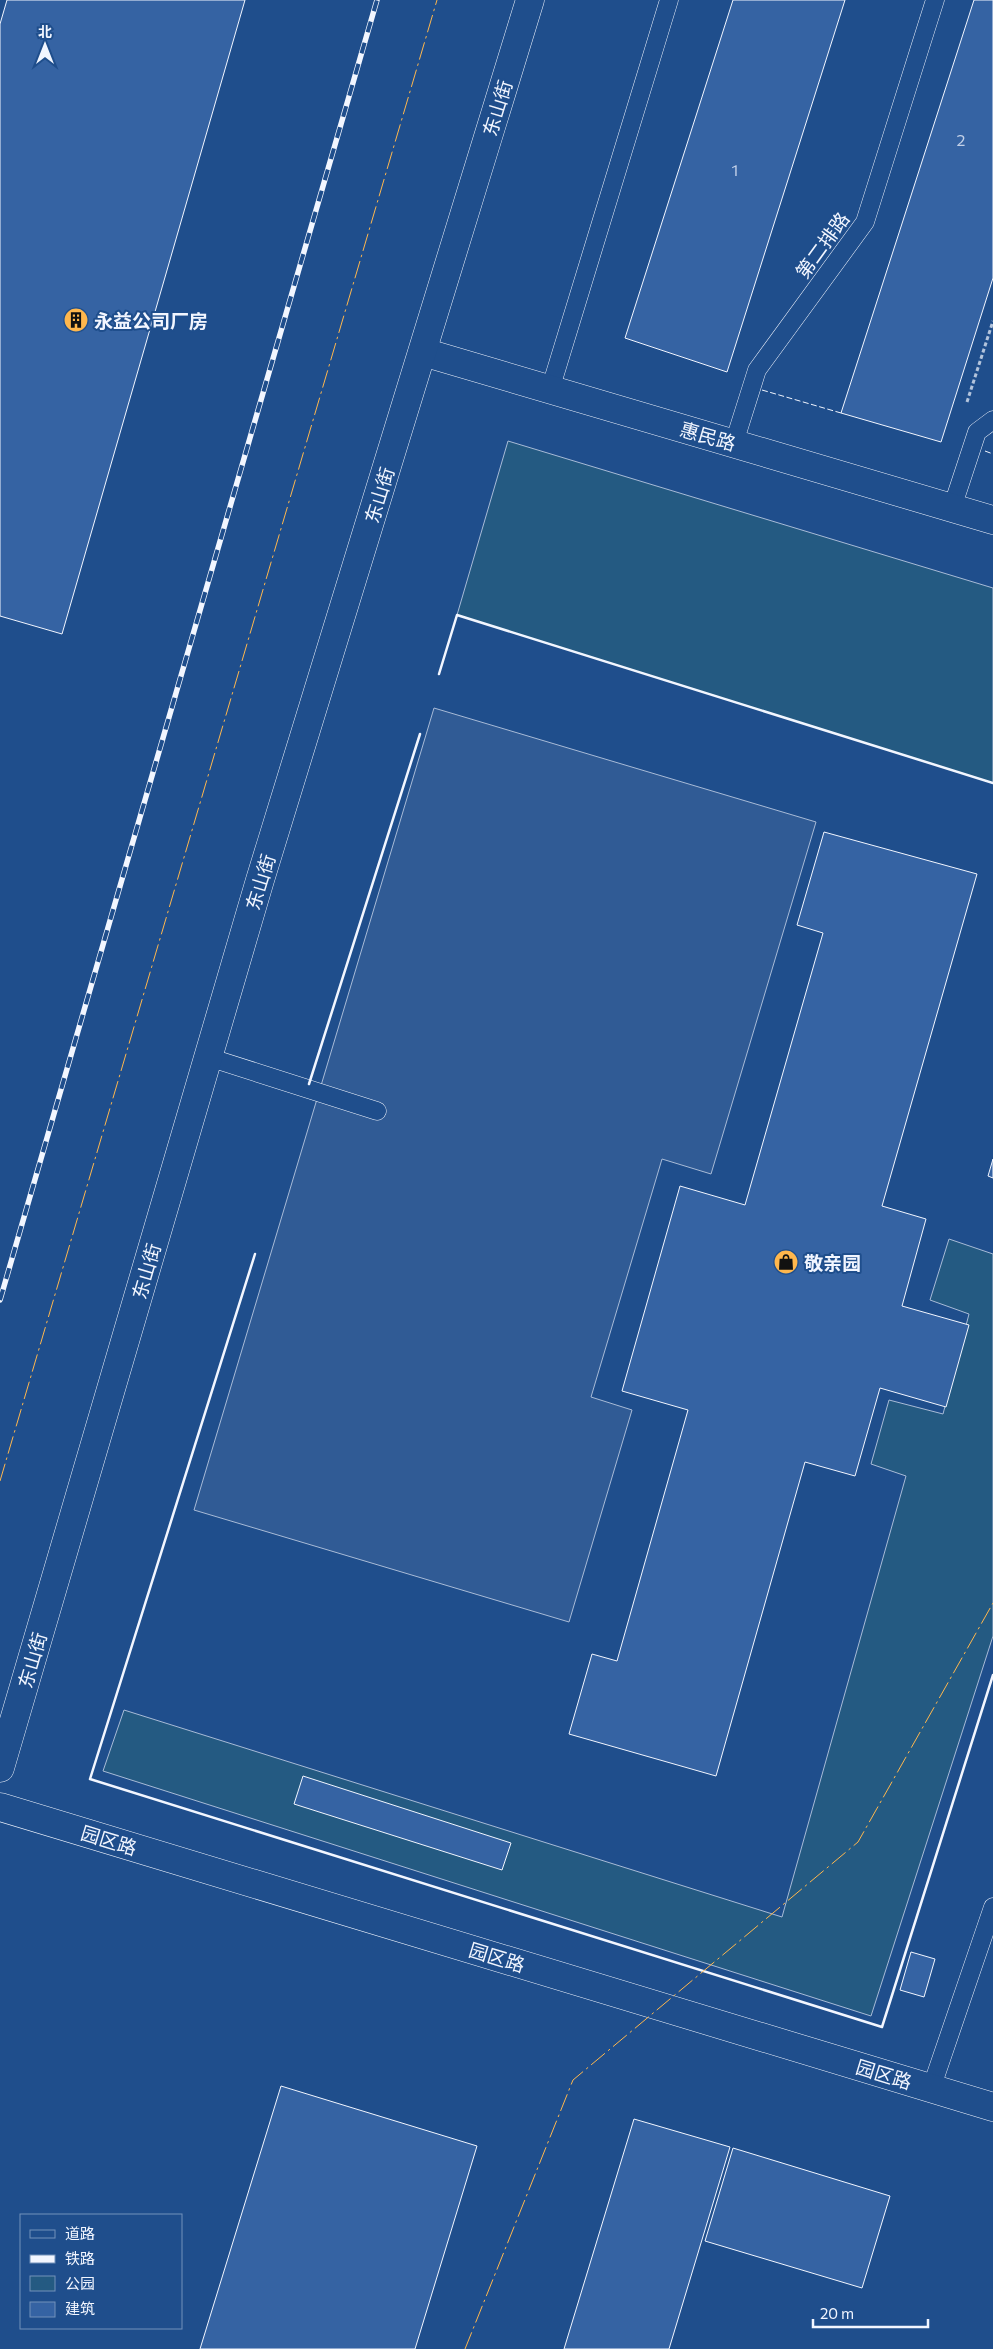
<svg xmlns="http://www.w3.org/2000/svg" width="993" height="2349" font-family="Commissioner,'Noto Sans SC',sans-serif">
<rect width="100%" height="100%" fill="#1f4e8c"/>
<g fill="#245a82" stroke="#a8bbd7">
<path d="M 508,441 L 993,588 L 993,783 L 457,615 Z"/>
<path d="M 949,1239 L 993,1254 L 993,1636 L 871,2016 L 103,1771 L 124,1710 L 782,1917 L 906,1476 L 871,1464 L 889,1400 L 943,1414 L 969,1314 L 930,1300 Z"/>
</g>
<path fill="#305b95" stroke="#a8bbd7" d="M 434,708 L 816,822 L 711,1174 L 662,1159 L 591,1397 L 632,1410 L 569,1622 L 194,1510 Z"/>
<g fill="#3563a3" stroke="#f2f6ff">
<path d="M 7,0 L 245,0 L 62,634 L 0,616 L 0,24 Z"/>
<path d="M 733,0 L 845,0 L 727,372 L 625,338 Z"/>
<path d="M 974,0 L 993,0 L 993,278 L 941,442 L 841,413 Z"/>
<path d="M 824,832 L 977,874 L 882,1206 L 926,1219 L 902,1306 L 969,1325 L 946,1407 L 880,1388 L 855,1476 L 805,1462 L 716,1776 L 569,1734 L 592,1654 L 617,1661 L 688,1410 L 622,1391 L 680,1186 L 745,1205 L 823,933 L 797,925 Z"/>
<path d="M 993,1159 L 993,1178 L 988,1176 Z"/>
<path d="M 303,1776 L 511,1843 L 502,1870 L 294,1804 Z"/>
<path d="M 911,1952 L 935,1959 L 924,1997 L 900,1990 Z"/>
<path d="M 281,2086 L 477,2146 L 415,2349 L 200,2349 Z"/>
<path d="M 634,2119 L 730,2147 L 669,2349 L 564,2349 Z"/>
<path d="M 733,2148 L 890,2196 L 862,2288 L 705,2241 Z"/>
</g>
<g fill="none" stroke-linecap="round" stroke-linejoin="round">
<defs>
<g id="lane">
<path d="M 550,390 L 669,0"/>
<path d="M 734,443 L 757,370 L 865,222 L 935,0"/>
<path d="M 952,508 L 977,432 L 993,420"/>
<path d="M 208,1057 L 377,1111"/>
<path d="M 931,2089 L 993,1907"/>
</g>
<g id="secondary">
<path d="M 423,352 L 993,520"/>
<path d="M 0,1768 L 260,880 L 530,0"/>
</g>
<path id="highway" d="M 0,1807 L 993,2107"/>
</defs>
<use href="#lane" stroke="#f2f6ff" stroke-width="19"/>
<use href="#secondary" stroke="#f2f6ff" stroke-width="29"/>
<use href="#highway" stroke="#f2f6ff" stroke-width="29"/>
<path stroke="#b3c4dc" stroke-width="3" stroke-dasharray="4 2.5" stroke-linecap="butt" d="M 967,402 L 993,321"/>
<use href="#lane" stroke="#1f4e8c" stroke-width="18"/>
<use href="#secondary" stroke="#1f4e8c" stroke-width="28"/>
<use href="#highway" stroke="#1f4e8c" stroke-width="28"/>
<defs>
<path id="rail" d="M 0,1300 L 377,0"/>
</defs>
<use href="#rail" stroke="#f2f6ff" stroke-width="5.5"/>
<use href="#rail" stroke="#1f4e8c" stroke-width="4" stroke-dasharray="11" stroke-linecap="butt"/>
<g stroke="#f2f6ff" stroke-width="1" stroke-dasharray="6 2.5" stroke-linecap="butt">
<path d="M 762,390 L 841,413"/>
<path d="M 985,451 L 993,454"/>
</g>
<g stroke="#f2f6ff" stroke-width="2.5">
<path d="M 439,674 L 457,615 L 993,783"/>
<path d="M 309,1084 L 420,734"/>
<path d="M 255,1254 L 90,1779 L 882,2027 L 993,1675"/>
</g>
<g stroke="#ffb74d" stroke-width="1" stroke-dasharray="18 4 2.5 4" stroke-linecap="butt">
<path d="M 0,1481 L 437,0"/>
<path d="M 465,2349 L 573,2080 L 858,1842 L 993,1603"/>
</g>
</g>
<defs>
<symbol id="building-disc" viewBox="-11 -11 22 22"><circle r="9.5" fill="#ffb74d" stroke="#1f4e8c"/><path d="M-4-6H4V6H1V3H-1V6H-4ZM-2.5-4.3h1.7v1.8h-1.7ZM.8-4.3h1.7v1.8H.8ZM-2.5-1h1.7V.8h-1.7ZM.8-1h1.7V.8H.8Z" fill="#111"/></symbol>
<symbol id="shop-disc" viewBox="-11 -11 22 22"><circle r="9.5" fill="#ffb74d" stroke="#1f4e8c"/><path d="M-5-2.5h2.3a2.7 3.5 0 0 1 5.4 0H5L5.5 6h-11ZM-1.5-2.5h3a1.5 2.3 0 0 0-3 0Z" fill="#111"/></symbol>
</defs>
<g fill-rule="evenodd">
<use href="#building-disc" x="62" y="306" width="28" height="28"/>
<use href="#shop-disc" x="772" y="1248" width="28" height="28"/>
</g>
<g text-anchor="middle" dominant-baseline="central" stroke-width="4" stroke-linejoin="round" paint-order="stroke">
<g font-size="16" fill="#c3d1e8">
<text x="961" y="139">2</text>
<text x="735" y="169">1</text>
</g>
<g font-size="19" fill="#f2f6ff" stroke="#1f4e8c">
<text transform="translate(497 108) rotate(-73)">东山街</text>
<text transform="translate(822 245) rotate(-54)">第二排路</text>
<text transform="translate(708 436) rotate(16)">惠民路</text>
<text transform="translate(379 495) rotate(-73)">东山街</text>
<text transform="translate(260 882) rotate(-73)">东山街</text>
<text transform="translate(146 1271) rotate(-74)">东山街</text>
<text transform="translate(32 1660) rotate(-74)">东山街</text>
<text transform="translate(109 1840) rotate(17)">园区路</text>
<text transform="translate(497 1957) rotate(17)">园区路</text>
<text transform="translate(884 2074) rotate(17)">园区路</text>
</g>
<g font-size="19" font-weight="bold" fill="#f2f6ff" stroke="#1f4e8c" text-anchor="start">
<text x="94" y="320">永益公司厂房</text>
<text x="804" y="1262">敬亲园</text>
</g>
</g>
<rect x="20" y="2214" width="162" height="115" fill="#1f4e8c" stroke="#7391ba"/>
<rect x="30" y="2230" width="25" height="8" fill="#1f4e8c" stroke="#7391ba"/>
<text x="65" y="2239" font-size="15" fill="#f2f6ff">道路</text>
<rect x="30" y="2255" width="25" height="8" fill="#f2f6ff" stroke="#7391ba"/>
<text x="65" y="2264" font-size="15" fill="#f2f6ff">铁路</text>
<rect x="30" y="2276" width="25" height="15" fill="#245a82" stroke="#7391ba"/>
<text x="65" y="2289" font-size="15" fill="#f2f6ff">公园</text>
<rect x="30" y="2302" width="25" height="15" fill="#3563a3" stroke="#7391ba"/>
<text x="65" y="2314" font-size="15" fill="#f2f6ff">建筑</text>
<g transform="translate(45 45)" stroke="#1f4e8c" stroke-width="4" paint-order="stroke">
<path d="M0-4L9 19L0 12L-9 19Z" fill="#f2f6ff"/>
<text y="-8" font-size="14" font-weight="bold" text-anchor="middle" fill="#f2f6ff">北</text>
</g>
<path d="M813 2319v8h115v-8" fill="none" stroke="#f2f6ff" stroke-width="2.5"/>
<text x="820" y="2319" font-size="15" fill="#f2f6ff" stroke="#1f4e8c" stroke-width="4" paint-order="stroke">20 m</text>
</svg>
